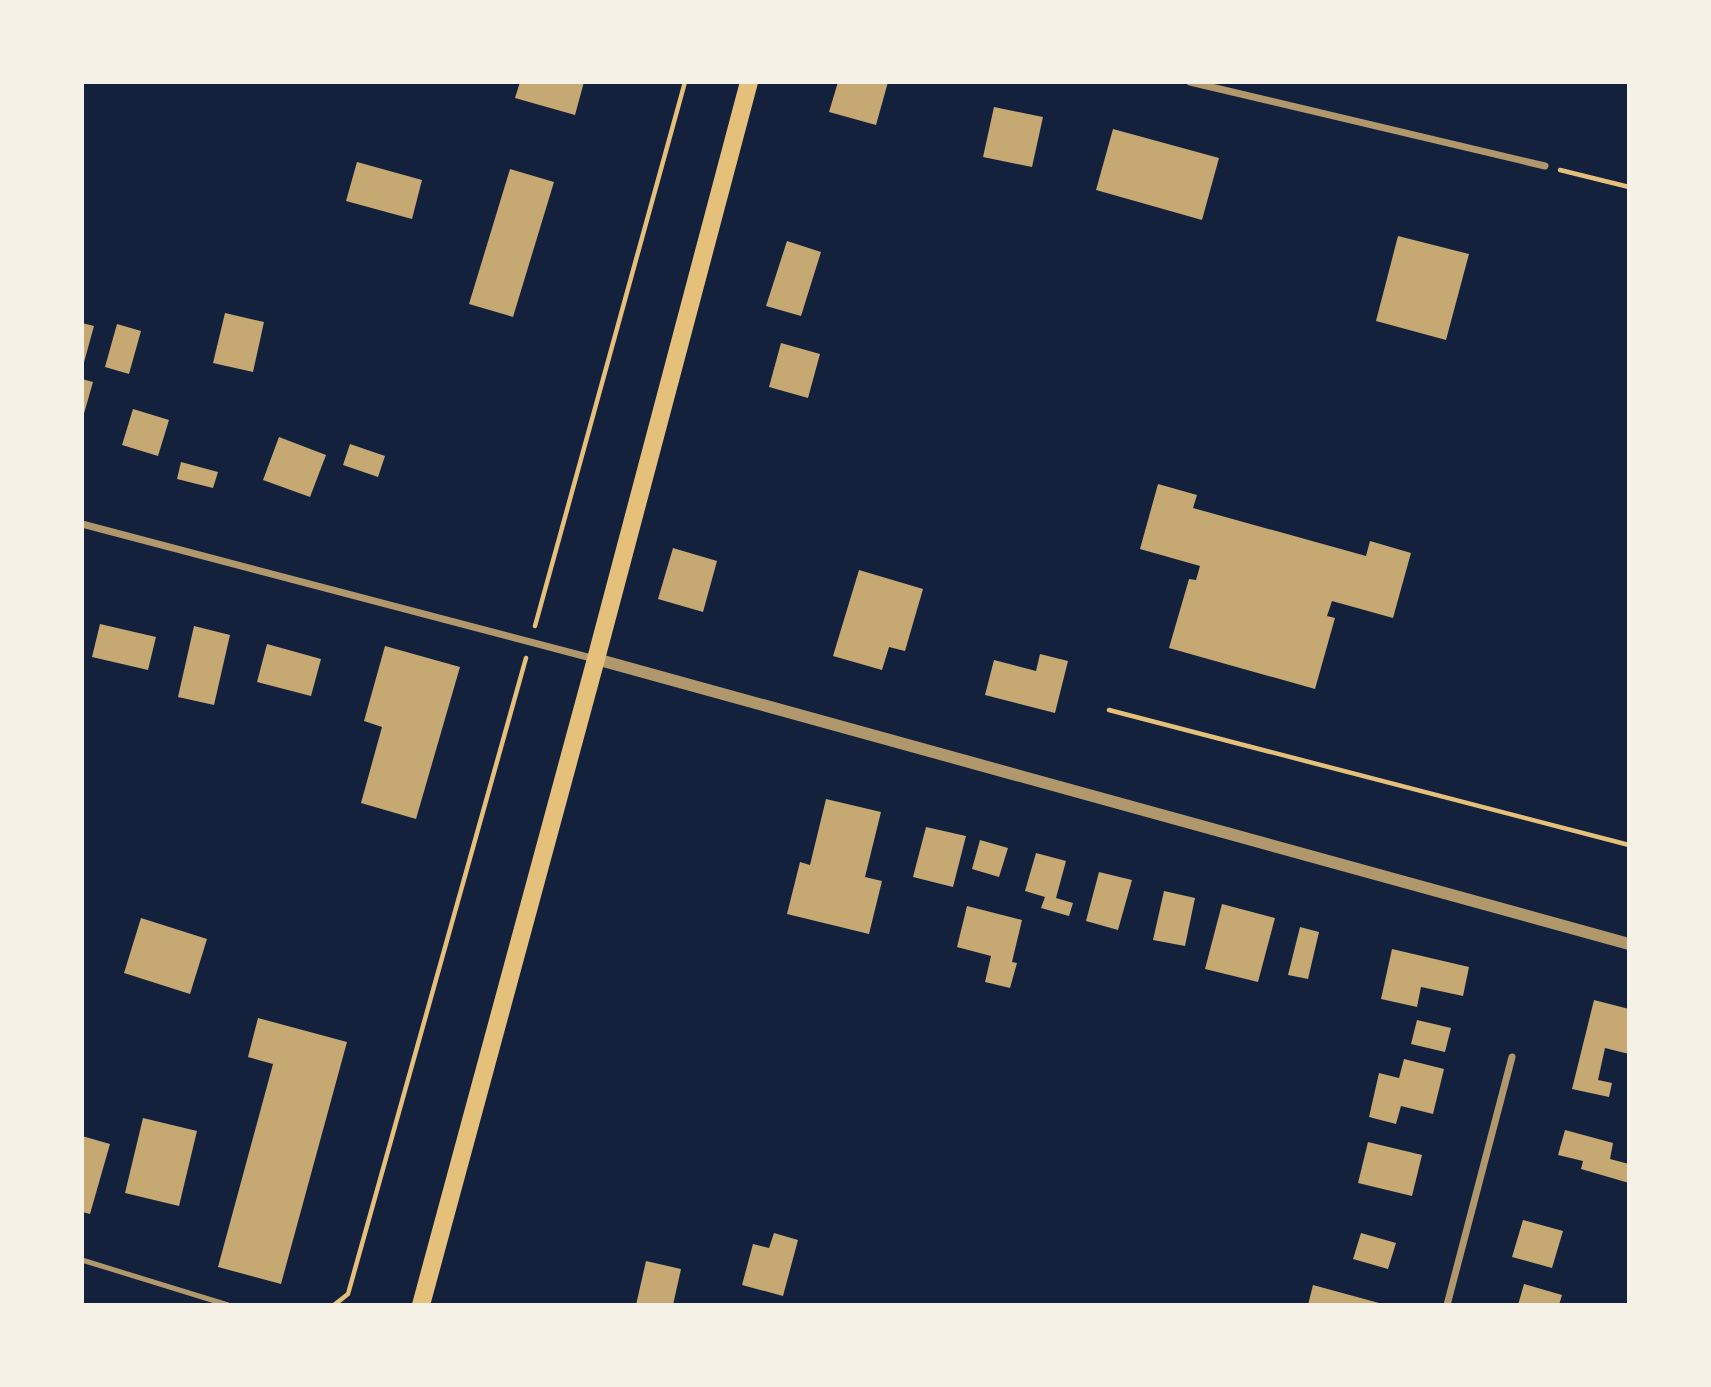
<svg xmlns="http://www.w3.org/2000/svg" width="1711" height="1387" font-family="'Sofia Sans Condensed',sans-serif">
<rect width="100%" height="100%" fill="#14213d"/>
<g fill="#c6a872">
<path d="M 520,82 L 584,82 L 575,115 L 515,98 Z"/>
<path d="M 838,82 L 888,82 L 876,125 L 829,112 Z"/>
<path d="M 994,107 L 1043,117 L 1032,167 L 983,157 Z"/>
<path d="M 1113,129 L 1219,158 L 1202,220 L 1096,190 Z"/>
<path d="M 357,162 L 422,180 L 412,219 L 346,201 Z"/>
<path d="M 510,169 L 554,182 L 513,317 L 469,304 Z"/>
<path d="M 1398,236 L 1469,254 L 1446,340 L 1376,321 Z"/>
<path d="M 787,241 L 821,252 L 801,316 L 766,306 Z"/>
<path d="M 225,313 L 264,322 L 253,372 L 213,363 Z"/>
<path d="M 82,323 L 94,326 L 83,366 L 82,366 Z"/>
<path d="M 117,324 L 141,331 L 129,374 L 105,367 Z"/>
<path d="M 781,343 L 820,354 L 808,398 L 769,387 Z"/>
<path d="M 82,379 L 93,382 L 83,417 L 82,417 Z"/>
<path d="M 133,409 L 169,420 L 158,456 L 122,445 Z"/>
<path d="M 279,437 L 326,455 L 310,497 L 263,480 Z"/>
<path d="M 350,444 L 385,456 L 378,477 L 343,465 Z"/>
<path d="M 181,462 L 218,472 L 213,488 L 177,479 Z"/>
<path d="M 1158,484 L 1197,495 L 1193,508 L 1366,556 L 1370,541 L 1411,553 L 1393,618 L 1332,601 L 1327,616 L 1335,618 L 1315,689 L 1169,648 L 1189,579 L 1196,580 L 1200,566 L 1140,549 Z"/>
<path d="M 673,548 L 717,561 L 703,612 L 658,599 Z"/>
<path d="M 859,570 L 923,589 L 905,651 L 889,647 L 882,670 L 833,656 Z"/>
<path d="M 100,624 L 156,637 L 148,670 L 92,657 Z"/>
<path d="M 194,626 L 230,635 L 214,705 L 178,697 Z"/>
<path d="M 267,644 L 321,659 L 311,696 L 257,682 Z"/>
<path d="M 385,646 L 460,667 L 416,819 L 361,803 L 382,727 L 364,721 Z"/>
<path d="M 1040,654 L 1068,661 L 1055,713 L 985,695 L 994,660 L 1036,671 Z"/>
<path d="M 826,799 L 881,812 L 865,877 L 882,881 L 869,934 L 787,914 L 800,862 L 810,865 Z"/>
<path d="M 926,827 L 966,836 L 953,887 L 913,877 Z"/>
<path d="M 980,840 L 1008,848 L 999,877 L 972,869 Z"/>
<path d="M 1036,853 L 1066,861 L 1056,898 L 1073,903 L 1069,916 L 1041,908 L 1045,897 L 1025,891 Z"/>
<path d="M 1099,872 L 1132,880 L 1118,930 L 1086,921 Z"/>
<path d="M 1164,891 L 1195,898 L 1185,946 L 1153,940 Z"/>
<path d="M 1222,904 L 1275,918 L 1258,982 L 1205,969 Z"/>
<path d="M 967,906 L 1022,920 L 1012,962 L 1017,963 L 1010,988 L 985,982 L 991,956 L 957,947 Z"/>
<path d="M 141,918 L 207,939 L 190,994 L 124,973 Z"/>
<path d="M 1300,927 L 1319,932 L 1308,979 L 1288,975 Z"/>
<path d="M 1392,949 L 1469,967 L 1463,996 L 1421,987 L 1417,1007 L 1381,999 Z"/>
<path d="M 1594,1000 L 1629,1009 L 1629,1054 L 1605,1048 L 1598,1080 L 1612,1083 L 1609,1097 L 1572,1089 Z"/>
<path d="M 258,1018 L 347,1042 L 281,1284 L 218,1267 L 273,1064 L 248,1057 Z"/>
<path d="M 1417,1020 L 1451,1028 L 1445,1052 L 1411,1044 Z"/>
<path d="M 1404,1059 L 1444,1069 L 1433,1114 L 1401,1106 L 1396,1124 L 1369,1117 L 1379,1073 L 1399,1078 Z"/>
<path d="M 143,1118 L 197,1131 L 179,1206 L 125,1193 Z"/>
<path d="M 1565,1130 L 1613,1143 L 1610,1159 L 1629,1164 L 1629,1183 L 1581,1169 L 1583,1161 L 1558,1155 Z"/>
<path d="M 82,1136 L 110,1144 L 90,1214 L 82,1212 Z"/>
<path d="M 1368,1142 L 1422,1155 L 1412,1196 L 1358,1183 Z"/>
<path d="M 1523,1220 L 1563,1231 L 1552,1268 L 1512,1257 Z"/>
<path d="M 774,1233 L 798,1240 L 783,1296 L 742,1285 L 753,1244 L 769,1248 Z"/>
<path d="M 1361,1233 L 1396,1243 L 1388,1269 L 1353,1259 Z"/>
<path d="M 646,1261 L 681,1269 L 673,1305 L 636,1305 Z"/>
<path d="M 1524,1284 L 1562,1295 L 1559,1305 L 1518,1305 Z"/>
<path d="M 1313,1285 L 1379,1303 L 1378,1305 L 1308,1305 Z"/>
</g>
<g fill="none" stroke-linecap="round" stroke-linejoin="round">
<g stroke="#e5c07b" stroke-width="4.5">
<path d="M 1560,170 L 1629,187"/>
<path d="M 535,626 L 685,82"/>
<path d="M 1109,710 L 1629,845"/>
<path d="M 334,1305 L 348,1294 L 526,658"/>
</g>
<path stroke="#b1986c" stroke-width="5" d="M 82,1260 L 228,1305"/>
<g stroke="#b1986c" stroke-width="7">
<path d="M 1190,82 L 1545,166"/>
<path d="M 82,524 L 595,659"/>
<path d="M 1447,1305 L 1512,1057"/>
</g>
<path stroke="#b1986c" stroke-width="12" d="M 596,659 L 1629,944"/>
<path stroke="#e5c07b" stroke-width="18" d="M 421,1305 L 596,659 L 749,82"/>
</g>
<rect width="1711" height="1387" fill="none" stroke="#f6f1e7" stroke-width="168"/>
</svg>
